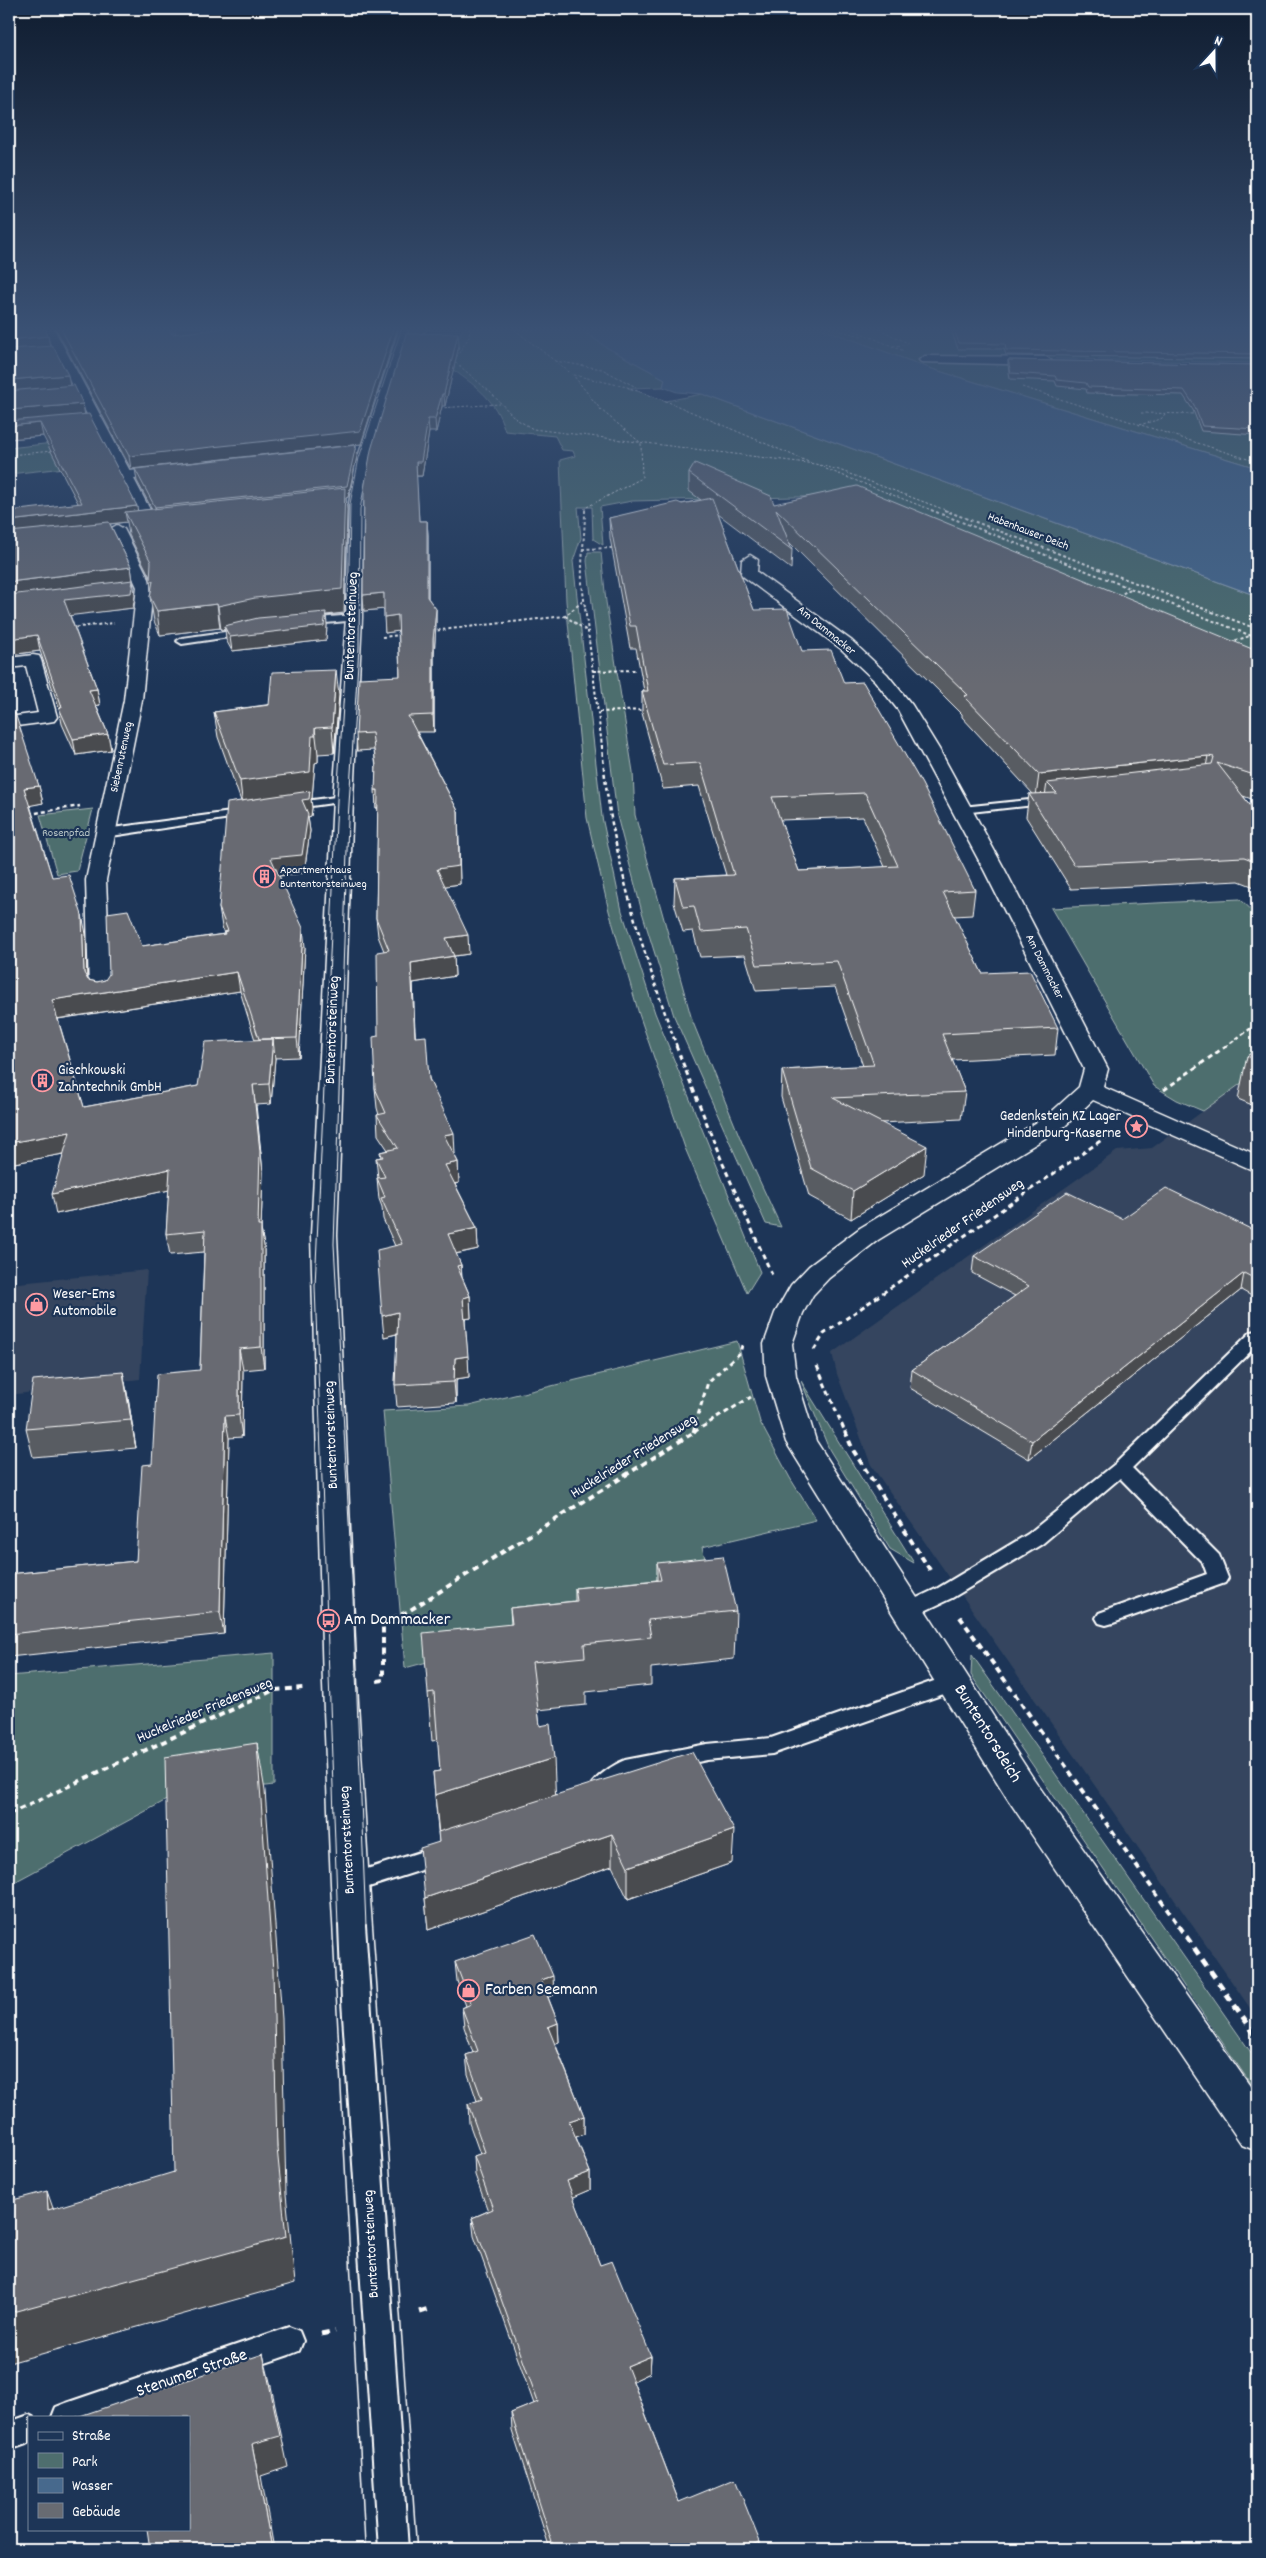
<svg xmlns="http://www.w3.org/2000/svg" width="1266" height="2558" font-family="Dekko,sans-serif">
<rect width="100%" height="100%" fill="#1d3557"/>
<filter id="ink" filterUnits="userSpaceOnUse"><feTurbulence type="fractalNoise" baseFrequency=".02" numOctaves="2"/><feDisplacementMap in="SourceGraphic" scale="10" xChannelSelector="R" yChannelSelector="G"/><feConvolveMatrix kernelMatrix="1 2 1 2 8 2 1 2 1" color-interpolation-filters="sRGB"/></filter>
<g filter="url(#ink)">
<g fill="#34455f">
<path d="M 1257,1072 L 1257,2018 L 871,1465 L 837,1374 L 832,1353 L 1117,1151 L 1152,1148 Z"/>
<path d="M 147,1270 L 140,1379 L 9,1395 L 9,1284 Z"/>
</g>
<g fill="#4e6e6e" stroke="#a6b6b6">
<path d="M 463,327 L 580,329 L 606,347 L 665,379 L 663,387 L 628,388 L 666,401 L 702,394 L 1257,596 L 1257,653 L 876,495 L 632,501 L 600,507 L 603,545 L 593,539 L 592,507 L 578,507 L 581,538 L 573,561 L 602,817 L 622,911 L 655,1013 L 760,1272 L 747,1293 L 685,1148 L 639,1014 L 609,911 L 587,818 L 566,601 L 560,460 L 575,456 L 573,451 L 562,450 L 555,436 L 505,431 C 495,397 475,386 448,366 Z"/>
<path d="M 818,327 L 1257,327 L 1257,363 L 968,357 L 986,361 L 1257,366 L 1257,468 L 932,369 Z"/>
<path d="M 88,439 L 101,464 L 9,474 L 9,448 Z"/>
<path d="M 588,552 L 601,552 L 606,602 L 633,772 L 635,815 L 692,1020 L 743,1145 L 781,1227 L 766,1224 L 674,1016 L 642,912 L 617,816 L 587,561 Z"/>
<path d="M 93,809 L 77,871 L 57,874 L 40,815 Z"/>
<path d="M 1240,899 L 1257,915 L 1257,1072 L 1203,1111 L 1177,1100 L 1154,1086 L 1051,908 Z"/>
<path d="M 737,1341 L 760,1422 L 790,1478 L 816,1520 L 702,1547 L 712,1585 L 405,1668 L 383,1411 L 469,1406 Z"/>
<path d="M 801,1381 L 914,1563 L 890,1549 L 829,1449 Z"/>
<path d="M 274,1653 L 274,1785 L 172,1797 L 9,1885 L 9,1676 Z"/>
<path d="M 972,1655 L 1257,2061 L 1257,2093 L 971,1675 Z"/>
</g>
<path fill="#47698d" stroke="#91a5bb" d="M 578,327 L 818,327 L 932,369 L 1257,468 L 1257,596 L 702,394 L 677,392 L 663,387 L 665,379 L 606,347 Z"/>
<g fill="none" stroke-linecap="round" stroke-linejoin="round">
<defs>
<g id="service">
<path d="M 354,615 L 357,616 L 357,620 L 305,625 L 300,622 L 305,619 Z"/>
<path d="M 246,629 L 249,630 L 249,634 L 182,644 L 177,641 L 182,638 Z"/>
<path d="M 343,796 L 349,799 L 347,801 L 290,809 L 284,806 L 290,803 Z"/>
<path d="M 1048,798 L 1054,801 L 1052,803 L 962,813 L 956,810 L 962,807 Z"/>
<path d="M 246,810 L 250,811 L 250,815 L 105,837 L 99,833 L 105,829 Z"/>
<path d="M 1257,1331 L 1257,1345 L 1132,1468 L 1219,1555 L 1228,1578 L 1225,1583 L 1113,1623 L 1106,1625 L 1099,1623 L 1096,1618 L 1099,1613 L 1207,1574 L 1203,1563 L 1120,1478 L 1042,1544 L 952,1598 L 916,1615 L 909,1617 L 902,1615 L 899,1610 L 902,1605 L 938,1588 L 1028,1534 L 1115,1464 L 1251,1332 Z"/>
<path d="M 954,1674 L 961,1676 L 964,1682 L 961,1688 L 772,1754 L 707,1760 L 631,1776 L 607,1796 L 599,1799 L 591,1796 L 588,1790 C 594,1778 612,1765 625,1760 L 707,1744 L 771,1738 Z"/>
<path d="M 442,1845 L 450,1847 L 453,1854 L 450,1861 L 350,1893 L 342,1891 L 339,1884 L 342,1877 Z"/>
<path d="M 289,2327 L 299,2331 L 303,2341 L 299,2351 L 289,2355 L 107,2417 L 52,2417 L 56,2407 L 66,2403 Z"/>
<path d="M 29,2415 L 33,2417 L 29,2417 L 29,2443 L 9,2450 L 9,2422 Z"/>
</g>
<g id="minor">
<path d="M 42,327 L 53,327 L 130,471 L 173,466 L 180,470 L 173,474 L 134,479 L 158,525 L 156,528 L 151,529 L 144,525 Z"/>
<path d="M 400,327 L 411,327 L 370,463 L 363,503 L 362,618 L 353,799 L 337,1235 L 357,1685 L 369,1884 L 416,2549 L 366,2549 L 331,1884 L 323,1685 L 311,1235 L 333,799 L 346,618 L 349,503 L 356,463 Z"/>
<path d="M 925,356 L 1046,357 L 1052,361 L 1046,365 L 921,362 L 919,360 Z"/>
<path d="M 117,525 L 124,529 L 153,587 L 142,700 L 106,880 L 111,992 L 108,997 L 100,999 L 92,997 L 89,992 L 86,880 L 124,700 L 137,587 L 110,529 Z"/>
<path d="M 750,555 L 758,560 L 757,572 L 852,641 L 887,674 L 912,705 L 939,749 L 1005,870 L 1108,1069 L 1103,1087 L 1257,1155 L 1257,1172 L 1093,1100 L 1065,1126 L 878,1240 L 829,1278 L 813,1295 L 803,1313 L 792,1344 L 796,1376 L 816,1441 L 1033,1778 L 1257,2096 L 1257,2151 L 1242,2145 L 1007,1798 L 786,1442 L 766,1376 L 764,1344 L 775,1313 L 791,1285 L 809,1266 L 860,1228 L 1047,1116 L 1079,1087 L 1084,1069 L 984,870 L 898,710 L 875,681 L 840,648 L 744,577 L 741,574 L 742,560 Z"/>
<path d="M 33,655 L 39,656 L 41,660 L 57,717 L 54,721 L 48,722 L 9,727 L 9,717 L 38,713 L 26,666 L 9,668 L 9,658 Z"/>
</g>
</defs>
<use href="#service" stroke="#fff" stroke-width="4"/>
<use href="#minor" stroke="#fff" stroke-width="3"/>
<g stroke="#fff" stroke-width="1" stroke-dasharray="2.5 2" stroke-linecap="butt">
<path d="M 470,327 L 469,337 L 454,361 L 490,392 L 516,419 L 533,429 L 815,464 L 839,470 L 948,511"/>
<path d="M 511,327 L 573,375 L 601,410 L 641,443 L 642,478 L 585,508 L 585,511"/>
<path d="M 806,327 L 811,330"/>
<path d="M 824,327 L 862,336"/>
<path d="M 846,327 L 904,351"/>
<path d="M 875,327 L 908,343"/>
<path d="M 514,330 L 576,329"/>
<path d="M 893,346 L 907,345"/>
<path d="M 555,361 L 602,369 L 636,387"/>
<path d="M 574,375 L 627,387 L 666,401 L 811,463"/>
<path d="M 1022,387 L 1257,462"/>
<path d="M 440,408 L 500,404"/>
<path d="M 1141,413 L 1197,414"/>
<path d="M 1139,425 L 1161,419 L 1165,414"/>
<path d="M 9,455 L 53,451"/>
<path d="M 826,469 L 934,511"/>
</g>
<g stroke="#fff" stroke-width="2" stroke-dasharray="3 2.5" stroke-linecap="butt">
<path d="M 585,510 C 585,535 581,558 582,583 L 602,746"/>
<path d="M 931,510 L 1257,638"/>
<path d="M 944,510 L 1257,629"/>
<path d="M 582,549 L 613,548"/>
<path d="M 1118,596 L 1132,588"/>
<path d="M 565,616 L 587,631"/>
<path d="M 70,628 L 114,623"/>
<path d="M 432,631 L 565,616 L 583,601"/>
<path d="M 382,637 L 401,635"/>
<path d="M 1230,642 L 1250,636"/>
<path d="M 593,671 L 635,670"/>
<path d="M 599,712 L 645,710"/>
</g>
<g stroke="#fff" stroke-width="2.5" stroke-dasharray="4 3" stroke-linecap="butt">
<path d="M 602,745 C 609,849 642,949 677,1047"/>
<path d="M 29,814 L 80,806"/>
<path d="M 1225,1047 L 1257,1024"/>
</g>
<g stroke="#fff" stroke-width="3" stroke-dasharray="5 4" stroke-linecap="butt">
<path d="M 676,1046 L 723,1164 L 772,1275"/>
<path d="M 1164,1090 L 1226,1046"/>
<path d="M 814,1350 L 824,1334 L 1113,1132"/>
<path d="M 817,1366 L 845,1432"/>
<path d="M 693,1432 L 708,1382 L 740,1353 L 742,1345"/>
<path d="M 694,1432 L 751,1397"/>
</g>
<g stroke="#fff" stroke-width="4" stroke-dasharray="6 4.5" stroke-linecap="butt">
<path d="M 845,1431 L 853,1450 L 930,1570"/>
<path d="M 960,1617 L 1179,1926"/>
<path d="M 377,1681 L 383,1680 L 383,1622 L 407,1612 L 696,1431"/>
<path d="M 9,1814 L 274,1690 L 303,1688"/>
</g>
<g stroke="#fff" stroke-width="5" stroke-dasharray="8 6" stroke-linecap="butt">
<path d="M 1178,1925 L 1257,2037"/>
<path d="M 419,2312 L 429,2309"/>
<path d="M 321,2334 L 335,2331"/>
</g>
<use href="#service" fill="#1d3557" fill-rule="evenodd"/>
<use href="#minor" fill="#1d3557" fill-rule="evenodd"/>
<g stroke="#fff" stroke-width="1">
<path d="M 338,1926 L 315,1286 L 337,800 L 348,626 L 350,504 L 359,458 L 402,327"/>
<path d="M 366,1926 L 353,1597 L 334,1244 L 348,820 L 359,647 L 360,509 L 373,444"/>
</g>
<g stroke="#fff" stroke-width="2">
<path d="M 338,1925 L 341,2001 L 378,2549"/>
<path d="M 366,1925 L 409,2549"/>
</g>
</g>
<g fill="#595c62" stroke="#fff" fill-rule="evenodd">
<path d="M 55,327 L 167,327 L 172,334 L 174,334 L 170,327 L 398,327 L 361,444 L 131,469 Z"/>
<path d="M 408,327 L 432,327 L 422,334 L 459,345 L 445,406 L 442,406 L 436,432 L 429,432 L 422,476 L 416,476 L 419,521 L 427,521 L 428,535 L 428,598 L 436,609 L 436,624 L 434,656 L 434,732 L 417,732 L 458,811 L 460,884 L 445,886 L 469,954 L 454,956 L 455,976 L 413,983 L 415,1037 L 455,1154 L 454,1154 L 458,1162 L 459,1183 L 455,1184 L 477,1228 L 478,1249 L 456,1254 L 461,1265 L 462,1277 L 470,1296 L 471,1318 L 465,1319 L 469,1377 L 456,1379 L 456,1403 L 397,1407 L 395,1385 L 397,1334 L 384,1337 L 395,1246 L 383,1219 L 382,1207 L 379,1199 L 377,1178 L 378,1178 L 376,1158 L 381,1157 L 380,1152 L 388,1150 L 378,1135 L 377,1115 L 379,1115 L 377,1108 L 375,1088 L 384,951 L 378,936 L 376,918 L 378,808 L 376,808 L 376,769 L 374,750 L 357,751 L 356,734 L 400,676 L 398,631 L 385,633 L 384,609 L 364,611 L 363,595 L 408,334 Z"/>
<path d="M 950,327 L 1257,327 L 1257,359 L 1006,355 L 1004,349 L 958,349 Z"/>
<path d="M 48,336 L 50,346 L 70,386 L 83,404 L 85,414 L 138,511 L 152,509 L 137,481 L 135,469 L 357,456 L 348,497 L 346,498 L 347,510 L 344,613 L 326,615 L 327,625 L 326,640 L 232,651 L 226,640 L 225,629 L 221,630 L 220,628 L 160,635 L 154,621 L 150,597 L 151,592 L 150,577 L 129,535 L 127,522 L 110,524 L 131,567 L 135,595 L 133,608 L 70,615 L 97,689 L 100,705 L 96,705 L 108,734 L 111,750 L 76,755 L 62,724 L 59,708 L 40,651 L 9,655 L 78,503 L 43,436 L 9,439 Z"/>
<path d="M 1008,360 L 1257,365 L 1257,435 L 1201,431 L 1193,410 L 1183,395 L 1087,393 L 1086,389 L 1057,386 L 1055,381 L 1010,379 L 1008,365 Z"/>
<path d="M 689,473 L 774,504 L 1257,651 L 1257,801 L 1243,796 L 1257,814 L 1257,888 L 1239,881 L 1071,889 L 1026,817 L 1029,794 L 1033,794 L 962,717 L 962,714 L 788,541 L 792,550 L 791,569 L 718,514 L 754,610 L 802,651 L 844,683 L 975,890 L 972,915 L 954,916 L 982,973 L 1058,1028 L 1055,1055 L 952,1060 L 965,1092 L 961,1119 L 881,1123 L 924,1174 L 851,1219 L 809,1196 L 781,1097 L 782,1070 L 863,1066 L 835,987 L 756,991 L 745,955 L 700,957 L 693,931 L 683,932 L 674,903 L 675,878 L 726,875 L 699,786 L 663,789 L 642,713 L 642,691 L 644,691 L 636,648 L 630,648 L 610,538 L 609,518 L 701,500 L 689,491 ZM 863,817 L 885,867 L 799,871 L 780,820 Z"/>
<path d="M 339,695 L 334,753 L 318,754 L 318,762 L 315,763 L 312,798 L 311,799 L 312,808 L 311,816 L 308,817 L 310,831 L 304,873 L 279,876 L 305,947 L 299,1057 L 275,1058 L 271,1104 L 256,1105 L 263,1172 L 261,1229 L 264,1246 L 264,1368 L 243,1370 L 242,1437 L 229,1438 L 224,1634 L 9,1657 L 9,1574 L 136,1561 L 152,1464 L 200,1370 L 204,1252 L 170,1255 L 166,1234 L 169,1190 L 56,1214 L 63,1154 L 9,1164 L 9,714 L 39,786 L 43,803 L 30,805 L 52,877 L 86,934 L 87,978 L 88,980 L 97,982 L 105,980 L 142,946 L 224,934 L 222,927 L 219,908 L 241,801 L 218,737 L 214,712 ZM 240,991 L 255,1040 L 198,1086 L 84,1107 L 58,1019 Z"/>
<path d="M 1257,1049 L 1257,1107 L 1238,1099 L 1247,1056 Z"/>
<path d="M 1122,1219 L 1257,1232 L 1257,1299 L 1241,1290 L 1029,1459 L 910,1388 L 912,1370 L 1015,1296 L 972,1273 L 974,1256 Z"/>
<path d="M 123,1372 L 128,1398 L 136,1448 L 33,1457 L 26,1429 Z"/>
<path d="M 657,1563 L 736,1611 L 734,1659 L 651,1668 L 651,1685 L 586,1692 L 586,1705 L 538,1710 L 540,1726 L 556,1795 L 732,1863 L 628,1899 L 612,1866 L 428,1930 L 425,1898 L 439,1842 L 433,1772 L 440,1771 L 438,1740 L 432,1741 L 428,1693 L 511,1624 L 510,1608 L 575,1601 L 575,1588 L 657,1580 Z"/>
<path d="M 455,1962 L 554,1995 L 548,1997 L 558,2023 L 559,2042 L 555,2043 L 584,2116 L 584,2134 L 576,2137 L 590,2172 L 590,2190 L 573,2197 L 600,2265 L 651,2356 L 650,2373 L 633,2381 L 679,2502 L 760,2542 L 759,2549 L 550,2549 L 512,2430 L 511,2413 L 534,2404 L 474,2236 L 472,2218 L 488,2211 L 475,2175 L 474,2156 L 480,2154 L 469,2123 L 468,2104 L 477,2101 L 468,2074 L 466,2055 L 473,2053 L 464,2027 L 462,2008 L 466,2006 L 457,1981 Z"/>
</g>
<g fill="#494b50" stroke="#fff">
<path d="M 175,327 L 296,327 L 176,338 Z"/>
<path d="M 394,327 L 398,327 L 361,444 L 131,469 L 129,456 Z"/>
<path d="M 412,327 L 432,327 L 409,342 L 408,330 Z"/>
<path d="M 458,333 L 459,345 L 445,406 L 444,394 Z"/>
<path d="M 48,336 L 50,347 L 9,352 L 9,340 Z"/>
<path d="M 68,375 L 70,387 L 9,393 L 9,380 Z"/>
<path d="M 442,394 L 442,406 L 436,432 L 435,419 Z"/>
<path d="M 83,404 L 85,416 L 9,424 L 9,410 Z"/>
<path d="M 428,419 L 429,432 L 422,476 L 416,476 L 416,462 Z"/>
<path d="M 40,423 L 43,436 L 9,439 L 9,426 Z"/>
<path d="M 356,445 L 357,456 L 348,497 L 346,498 L 347,510 L 344,613 L 326,615 L 327,625 L 326,640 L 232,651 L 230,637 L 224,626 L 225,629 L 221,630 L 218,606 L 157,519 L 155,507 Z"/>
<path d="M 137,506 L 139,520 L 125,512 L 127,522 L 9,535 L 9,521 Z"/>
<path d="M 427,521 L 428,535 L 428,612 L 427,597 Z"/>
<path d="M 131,567 L 135,595 L 133,608 L 67,616 L 9,597 L 9,582 Z"/>
<path d="M 150,581 L 153,581 L 153,602 Z"/>
<path d="M 384,593 L 385,609 L 364,611 L 363,595 Z"/>
<path d="M 217,604 L 220,628 L 160,635 L 157,611 Z"/>
<path d="M 436,609 L 436,624 L 434,656 L 434,732 L 433,715 L 433,640 Z"/>
<path d="M 398,615 L 399,631 L 385,633 L 384,617 Z"/>
<path d="M 37,635 L 40,651 L 9,655 L 9,639 Z"/>
<path d="M 336,670 L 339,695 L 334,753 L 332,727 Z"/>
<path d="M 97,689 L 100,705 L 92,706 L 89,690 Z"/>
<path d="M 315,728 L 318,754 L 318,762 L 315,763 L 312,798 L 311,799 L 312,808 L 311,816 L 308,817 L 310,831 L 304,873 L 273,876 L 243,808 L 240,781 L 312,736 Z"/>
<path d="M 108,734 L 111,750 L 76,755 L 73,739 Z"/>
<path d="M 1208,756 L 1204,778 L 1057,793 L 1047,783 L 1045,796 L 1036,797 L 1039,774 Z"/>
<path d="M 39,786 L 43,803 L 28,806 L 24,788 Z"/>
<path d="M 375,790 L 378,790 L 380,807 L 376,808 Z"/>
<path d="M 458,811 L 460,884 L 439,887 L 437,869 Z"/>
<path d="M 82,915 L 86,934 L 87,992 L 84,973 Z"/>
<path d="M 303,928 L 305,947 L 299,1057 L 297,1038 Z"/>
<path d="M 468,935 L 469,954 L 447,957 L 446,938 Z"/>
<path d="M 454,956 L 455,976 L 413,983 L 416,1057 L 411,963 Z"/>
<path d="M 237,972 L 240,991 L 56,1019 L 52,1000 Z"/>
<path d="M 273,1039 L 275,1059 L 271,1104 L 269,1084 Z"/>
<path d="M 253,1085 L 263,1172 L 261,1229 L 264,1246 L 264,1368 L 261,1347 L 258,1226 Z"/>
<path d="M 70,1132 L 74,1152 L 9,1164 L 9,1143 Z"/>
<path d="M 454,1133 L 455,1154 L 446,1156 L 444,1135 Z"/>
<path d="M 927,1146 L 924,1174 L 851,1219 L 853,1191 Z"/>
<path d="M 458,1162 L 459,1183 L 447,1185 L 445,1165 Z"/>
<path d="M 170,1169 L 174,1189 L 56,1214 L 52,1194 Z"/>
<path d="M 477,1228 L 478,1249 L 450,1255 L 448,1234 Z"/>
<path d="M 9,1253 L 14,1283 L 9,1284 Z"/>
<path d="M 461,1265 L 462,1286 L 457,1266 Z"/>
<path d="M 1244,1273 L 1241,1290 L 1029,1459 L 1032,1441 Z"/>
<path d="M 470,1296 L 471,1318 L 464,1319 L 463,1298 Z"/>
<path d="M 398,1312 L 400,1333 L 384,1337 L 382,1316 Z"/>
<path d="M 239,1349 L 243,1370 L 242,1437 L 239,1415 Z"/>
<path d="M 468,1356 L 469,1377 L 456,1379 L 456,1403 L 454,1382 L 455,1358 Z"/>
<path d="M 123,1372 L 128,1398 L 136,1448 L 131,1420 Z"/>
<path d="M 225,1416 L 229,1438 L 224,1634 L 220,1612 Z"/>
<path d="M 257,1743 L 265,1791 L 282,2019 L 286,2194 L 295,2283 L 9,2363 L 9,2313 L 277,2148 Z"/>
<path d="M 554,1758 L 556,1806 L 440,1844 L 435,1795 Z"/>
<path d="M 734,1830 L 732,1863 L 628,1899 L 628,1867 Z"/>
<path d="M 612,1834 L 612,1866 L 428,1930 L 425,1898 Z"/>
<path d="M 553,1976 L 554,1995 L 542,1999 L 541,1980 Z"/>
<path d="M 558,2023 L 559,2042 L 549,2046 L 548,2027 Z"/>
<path d="M 584,2116 L 584,2134 L 570,2139 L 569,2121 Z"/>
<path d="M 590,2172 L 590,2190 L 567,2200 L 567,2181 Z"/>
<path d="M 47,2191 L 63,2237 L 48,2210 Z"/>
<path d="M 263,2354 L 271,2386 L 288,2467 L 261,2476 L 274,2549 L 272,2549 L 252,2444 Z"/>
<path d="M 651,2356 L 650,2373 L 627,2384 L 627,2366 Z"/>
<path d="M 760,2542 L 759,2549 L 743,2549 Z"/>
</g>
<g fill="#686b72" stroke="#fff" fill-rule="evenodd">
<path d="M 9,327 L 45,327 L 48,336 L 9,340 Z"/>
<path d="M 60,327 L 167,327 L 172,334 L 237,327 L 394,327 L 360,431 L 129,456 Z"/>
<path d="M 953,327 L 1257,327 L 1257,354 L 1006,350 L 1005,344 L 959,343 Z"/>
<path d="M 458,333 L 444,394 L 442,394 L 435,419 L 428,419 L 421,462 L 416,462 L 419,521 L 427,521 L 427,597 L 436,609 L 433,640 L 433,715 L 408,716 L 458,811 L 459,866 L 437,869 L 468,935 L 446,938 L 454,956 L 411,963 L 415,1037 L 426,1036 L 429,1079 L 454,1133 L 444,1135 L 458,1162 L 445,1165 L 477,1228 L 448,1234 L 461,1265 L 457,1266 L 470,1296 L 463,1298 L 468,1356 L 455,1358 L 454,1382 L 395,1385 L 398,1312 L 382,1316 L 377,1250 L 402,1244 L 381,1198 L 385,1197 L 377,1178 L 385,1177 L 376,1158 L 383,1157 L 380,1152 L 398,1148 L 377,1115 L 386,1113 L 375,1088 L 373,1037 L 378,1036 L 377,952 L 389,950 L 376,918 L 378,790 L 375,790 L 376,766 L 372,733 L 356,734 L 359,678 L 400,676 L 398,615 L 384,617 L 384,593 L 363,595 L 364,489 L 371,450 L 406,334 Z"/>
<path d="M 53,346 L 68,375 L 9,380 L 9,349 Z"/>
<path d="M 1008,360 L 1257,365 L 1257,429 L 1202,426 L 1194,405 L 1184,390 L 1088,387 L 1086,383 L 1057,380 L 1055,376 L 1011,373 Z"/>
<path d="M 74,385 L 83,404 L 9,410 L 9,391 Z"/>
<path d="M 89,414 L 137,506 L 9,521 L 9,511 L 82,503 L 40,423 L 9,426 L 9,421 Z"/>
<path d="M 356,445 L 347,486 L 155,507 L 135,469 Z"/>
<path d="M 695,463 L 771,496 L 774,504 L 857,486 L 1257,651 L 1257,776 L 1217,763 L 1257,814 L 1257,862 L 1244,857 L 1074,865 L 1029,794 L 1057,793 L 1047,783 L 1212,764 L 1214,757 L 1208,756 L 1039,774 L 964,696 L 968,695 L 776,509 L 792,550 L 689,473 Z"/>
<path d="M 345,488 L 342,589 L 255,598 L 218,606 L 217,604 L 157,611 L 150,597 L 153,581 L 150,581 L 151,562 L 125,512 Z"/>
<path d="M 712,498 L 754,610 L 787,609 L 802,651 L 831,650 L 844,683 L 863,682 L 922,784 L 975,890 L 943,892 L 982,973 L 1030,971 L 1058,1028 L 942,1034 L 965,1092 L 833,1098 L 927,1146 L 853,1191 L 811,1168 L 782,1070 L 874,1065 L 837,961 L 757,965 L 746,929 L 701,932 L 694,906 L 683,907 L 675,878 L 734,875 L 700,763 L 663,765 L 642,691 L 648,691 L 636,626 L 630,626 L 609,518 L 677,502 L 682,504 ZM 865,793 L 898,866 L 799,871 L 772,797 Z"/>
<path d="M 109,522 L 131,567 L 9,582 L 9,532 Z"/>
<path d="M 133,580 L 131,593 L 64,600 L 97,689 L 89,690 L 108,734 L 73,739 L 59,708 L 62,707 L 37,635 L 9,639 L 9,595 Z"/>
<path d="M 326,612 L 324,626 L 230,637 L 224,626 L 258,618 Z"/>
<path d="M 336,670 L 332,727 L 315,728 L 315,736 L 312,736 L 310,772 L 240,781 L 214,712 L 269,705 L 272,672 Z"/>
<path d="M 15,713 L 39,786 L 24,788 L 52,877 L 69,875 L 82,915 L 84,973 L 88,980 L 97,982 L 105,980 L 109,974 L 107,913 L 128,910 L 142,946 L 225,934 L 224,932 L 228,931 L 219,908 L 227,803 L 310,791 L 309,799 L 302,800 L 308,814 L 302,855 L 271,858 L 303,928 L 297,1038 L 259,1039 L 237,972 L 52,1000 L 84,1107 L 198,1086 L 205,1042 L 273,1039 L 269,1084 L 253,1085 L 260,1151 L 258,1226 L 261,1226 L 261,1347 L 239,1349 L 239,1415 L 225,1416 L 220,1612 L 9,1634 L 9,1574 L 136,1561 L 142,1465 L 152,1464 L 157,1374 L 200,1370 L 205,1230 L 166,1234 L 170,1169 L 52,1194 L 70,1132 L 9,1143 L 9,714 Z"/>
<path d="M 1257,1049 L 1257,1060 L 1247,1056 Z"/>
<path d="M 1166,1188 L 1257,1232 L 1257,1280 L 1244,1273 L 1032,1441 L 912,1370 L 1029,1286 L 974,1256 L 1067,1192 L 1122,1219 Z"/>
<path d="M 123,1372 L 131,1420 L 26,1429 L 33,1380 Z"/>
<path d="M 723,1556 L 736,1611 L 648,1620 L 651,1637 L 584,1644 L 585,1657 L 532,1662 L 540,1726 L 550,1724 L 554,1758 L 435,1795 L 433,1772 L 440,1771 L 434,1692 L 428,1693 L 423,1633 L 512,1624 L 510,1608 L 577,1601 L 575,1588 L 661,1580 L 657,1563 Z"/>
<path d="M 257,1743 L 273,1971 L 277,2148 L 286,2237 L 9,2313 L 9,2219 L 11,2219 L 9,2201 L 47,2191 L 48,2210 L 174,2172 L 165,1757 Z"/>
<path d="M 692,1752 L 734,1830 L 628,1867 L 612,1834 L 425,1898 L 420,1848 L 439,1842 L 438,1832 Z"/>
<path d="M 535,1934 L 553,1976 L 541,1980 L 558,2023 L 548,2027 L 584,2116 L 569,2121 L 590,2172 L 567,2181 L 600,2265 L 612,2261 L 651,2356 L 627,2366 L 679,2502 L 735,2479 L 760,2542 L 743,2549 L 554,2549 L 511,2413 L 538,2402 L 472,2218 L 493,2209 L 474,2156 L 485,2152 L 468,2104 L 482,2099 L 466,2055 L 478,2051 L 462,2008 L 471,2004 L 455,1962 Z"/>
<path d="M 263,2354 L 280,2436 L 252,2444 L 272,2549 L 150,2549 L 147,2529 L 189,2529 L 189,2417 L 77,2417 Z"/>
</g>
</g>
<linearGradient id="sky" x2="0" y2="1"><stop stop-color="#101d30"/><stop offset="0.48" stop-color="#3a5174"/><stop offset="1" stop-color="#3a5174" stop-opacity="0"/></linearGradient>
<rect width="1266" height="686" fill="url(#sky)"/>
<defs>
<symbol id="building-ring" viewBox="-11 -11 22 22"><circle r="9.5" fill="#1d3557" stroke="#ff9aa2" stroke-width="1.5"/><path d="M-4-6H4V6H1V3H-1V6H-4ZM-2.5-4.3h1.7v1.8h-1.7ZM.8-4.3h1.7v1.8H.8ZM-2.5-1h1.7V.8h-1.7ZM.8-1h1.7V.8H.8Z" fill="#ff9aa2"/></symbol>
<symbol id="sight-ring" viewBox="-11 -11 22 22"><circle r="9.5" fill="#1d3557" stroke="#ff9aa2" stroke-width="1.5"/><path d="M0-6L1.8-2.2L6-1.7L2.9 1.2L3.7 5.4L0 3.3L-3.7 5.4L-2.9 1.2L-6-1.7L-1.8-2.2Z" fill="#ff9aa2"/></symbol>
<symbol id="shop-ring" viewBox="-11 -11 22 22"><circle r="9.5" fill="#1d3557" stroke="#ff9aa2" stroke-width="1.5"/><path d="M-5-2.5h2.3a2.7 3.5 0 0 1 5.4 0H5L5.5 6h-11ZM-1.5-2.5h3a1.5 2.3 0 0 0-3 0Z" fill="#ff9aa2"/></symbol>
<symbol id="bus-ring" viewBox="-11 -11 22 22"><circle r="9.5" fill="#1d3557" stroke="#ff9aa2" stroke-width="1.5"/><path d="M-5-6H5V4H4V6H2V4H-2V6H-4V4H-5ZM-3.5-4V0h7V-4ZM-3.5 1.2v1.5H-2V1.2ZM2 1.2v1.5H3.5V1.2Z" fill="#ff9aa2"/></symbol>
</defs>
<g fill-rule="evenodd">
<use href="#building-ring" x="252" y="864" width="25" height="25"/>
<use href="#building-ring" x="30" y="1068" width="25" height="25"/>
<use href="#sight-ring" x="1124" y="1114" width="25" height="25"/>
<use href="#shop-ring" x="24" y="1292" width="25" height="25"/>
<use href="#bus-ring" x="316" y="1608" width="25" height="25"/>
<use href="#shop-ring" x="456" y="1978" width="25" height="25"/>
</g>
<g text-anchor="middle" dominant-baseline="central" stroke-width="4.5" stroke-linejoin="round" paint-order="stroke">
<g font-size="12" fill="#fff" stroke="#1d3557">
<text transform="translate(1028 532) rotate(21)">Habenhauser Deich</text>
<text transform="translate(826 631) rotate(39)">Am Dammacker</text>
<text transform="translate(122 757) rotate(-78)">Siebenrutenweg</text>
<text transform="translate(1044 967) rotate(63)">Am Dammacker</text>
</g>
<g font-size="12" fill="#b8c5c5" stroke="#1d3557">
<text x="66" y="833">Rosenpfad</text>
</g>
<g font-size="12" fill="#fff" stroke="#1d3557" text-anchor="start">
<text x="280" y="870">Apartmenthaus<tspan x="280" dy="14">Buntentorsteinweg</tspan></text>
</g>
<g font-size="15" fill="#fff" stroke="#1d3557">
<text transform="translate(352 626) rotate(-88)">Buntentorsteinweg</text>
<text transform="translate(333 1030) rotate(-88)">Buntentorsteinweg</text>
<text transform="translate(963 1224) rotate(-35)">Huckelrieder Friedensweg</text>
<text transform="translate(332 1435) rotate(-92)">Buntentorsteinweg</text>
<text transform="translate(634 1457) rotate(-32)">Huckelrieder Friedensweg</text>
<text transform="translate(205 1711) rotate(-23)">Huckelrieder Friedensweg</text>
<text transform="translate(348 1840) rotate(-93)">Buntentorsteinweg</text>
<text transform="translate(372 2244) rotate(-93)">Buntentorsteinweg</text>
</g>
<g font-size="15" fill="#fff" stroke="#1d3557" text-anchor="start">
<text x="58" y="1071">Gischkowski<tspan x="58" dy="17">Zahntechnik GmbH</tspan></text>
<text x="1121" y="1117" text-anchor="end">Gedenkstein KZ Lager<tspan x="1121" dy="17">Hindenburg-Kaserne</tspan></text>
<text x="53" y="1295">Weser-Ems<tspan x="53" dy="17">Automobile</tspan></text>
</g>
<g font-size="18" fill="#fff" stroke="#1d3557" text-anchor="start">
<text x="344" y="1620">Am Dammacker</text>
<text x="485" y="1990">Farben Seemann</text>
</g>
<g font-size="18" fill="#fff" stroke="#1d3557">
<text transform="translate(987 1734) rotate(58)">Buntentorsdeich</text>
<text transform="translate(192 2374) rotate(-19)">Stenumer Straße</text>
</g>
</g>
<rect width="1266" height="2558" fill="none" stroke="#1d3557" stroke-width="30"/>
<rect x="15" y="15" width="1236" height="2528" fill="none" stroke="#fff" stroke-width="2" filter="url(#ink)"/>
<rect x="28" y="2416" width="162" height="115" fill="#1d3557" stroke="#77869a"/>
<rect x="38" y="2432" width="25" height="8" fill="#1d3557" stroke="#77869a"/>
<text x="72" y="2440" font-size="15" fill="#ffffff">Straße</text>
<rect x="38" y="2453" width="25" height="15" fill="#4e6e6e" stroke="#77869a"/>
<text x="72" y="2466" font-size="15" fill="#ffffff">Park</text>
<rect x="38" y="2478" width="25" height="15" fill="#47698d" stroke="#77869a"/>
<text x="72" y="2490" font-size="15" fill="#ffffff">Wasser</text>
<rect x="38" y="2503" width="25" height="15" fill="#686b72" stroke="#77869a"/>
<text x="72" y="2516" font-size="15" fill="#ffffff">Gebäude</text>
<g transform="translate(1214 52) rotate(21)" stroke="#1d3557" stroke-width="4" paint-order="stroke">
<path d="M0-4L9 19L0 12L-9 19Z" fill="#ffffff"/>
<text y="-8" font-size="14" font-weight="bold" text-anchor="middle" fill="#ffffff">N</text>
</g>
</svg>
